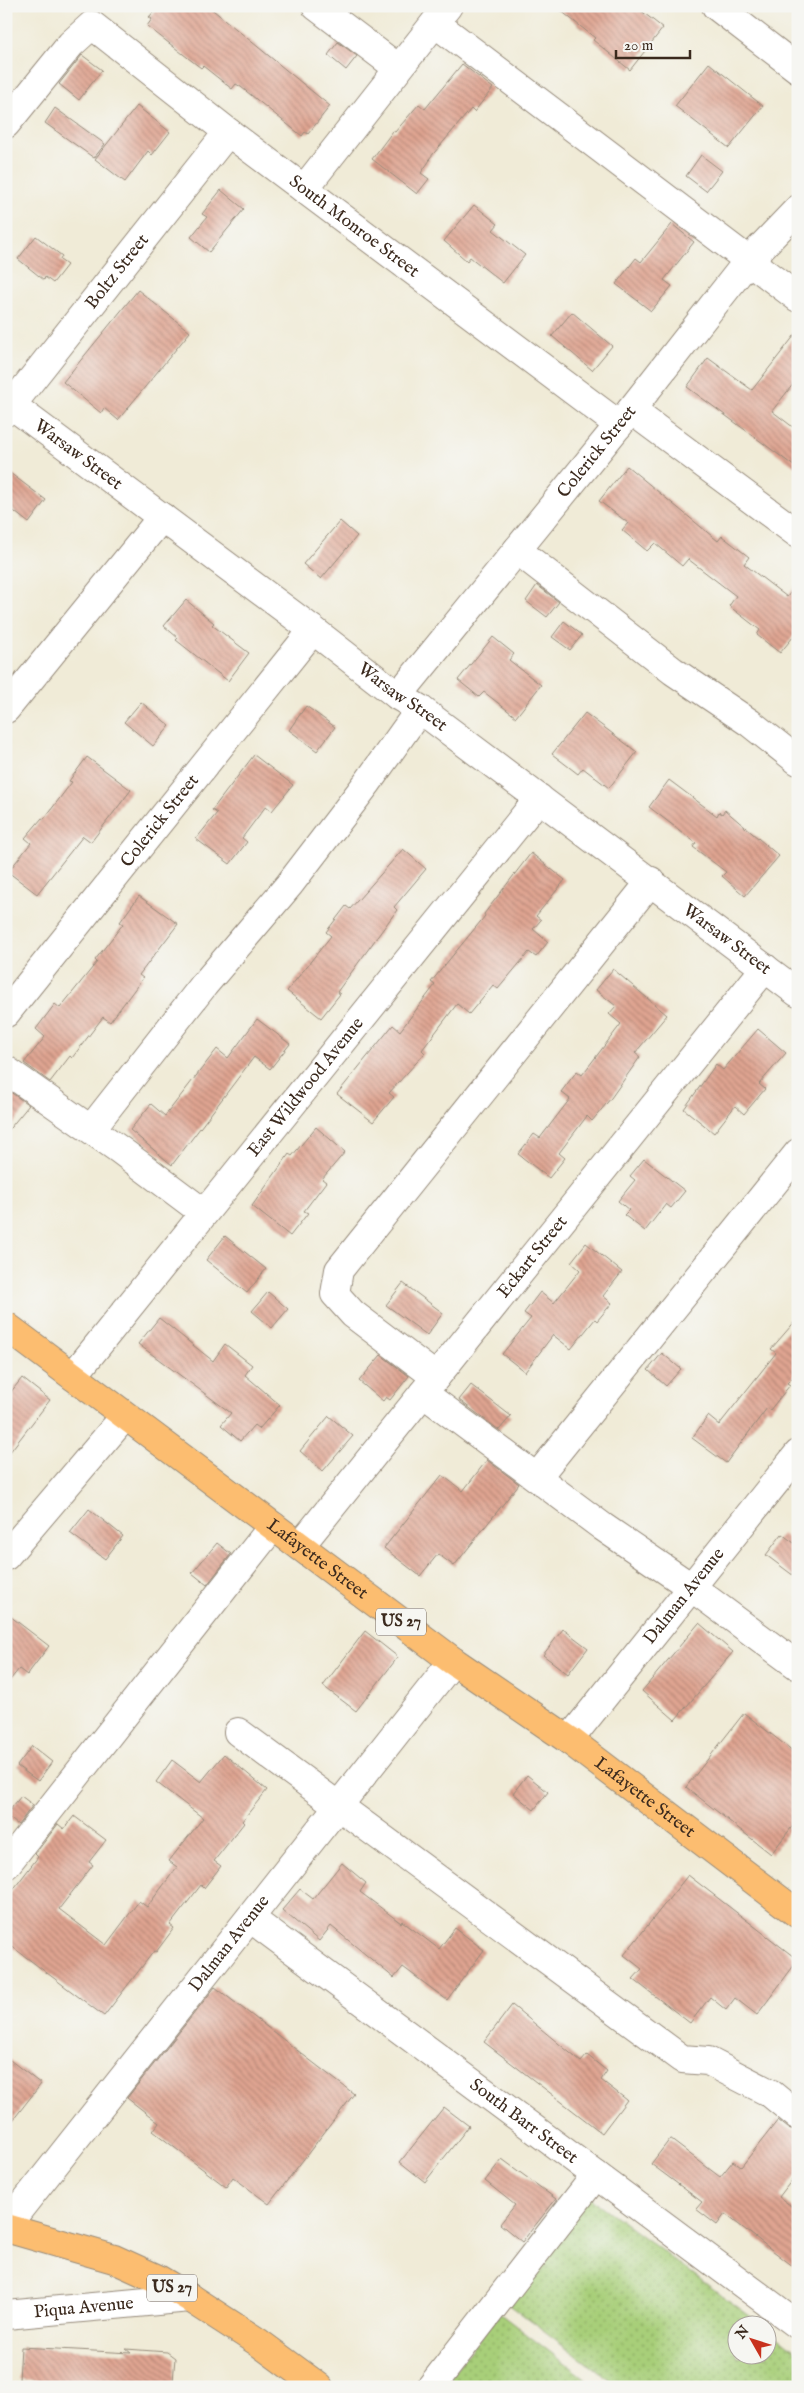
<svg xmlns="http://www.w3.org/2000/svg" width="804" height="2393" font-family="'IM FELL English',serif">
<defs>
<pattern id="grass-dots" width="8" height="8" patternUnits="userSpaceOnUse" patternTransform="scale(1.25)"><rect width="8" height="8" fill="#a8cf79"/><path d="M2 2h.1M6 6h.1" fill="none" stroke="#8aa863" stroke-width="1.8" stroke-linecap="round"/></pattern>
<pattern id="building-back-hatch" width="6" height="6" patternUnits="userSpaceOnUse" patternTransform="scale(1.25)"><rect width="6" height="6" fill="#dfa491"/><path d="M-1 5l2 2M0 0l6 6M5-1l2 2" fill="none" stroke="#b68676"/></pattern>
</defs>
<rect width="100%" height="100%" fill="#f6f6f2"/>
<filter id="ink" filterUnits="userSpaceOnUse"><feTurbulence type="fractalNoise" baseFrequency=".02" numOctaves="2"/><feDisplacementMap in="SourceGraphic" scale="10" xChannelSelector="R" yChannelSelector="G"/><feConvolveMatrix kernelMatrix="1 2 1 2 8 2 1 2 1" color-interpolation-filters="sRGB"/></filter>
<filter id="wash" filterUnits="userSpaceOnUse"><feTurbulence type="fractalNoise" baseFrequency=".0096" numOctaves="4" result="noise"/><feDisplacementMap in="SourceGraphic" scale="20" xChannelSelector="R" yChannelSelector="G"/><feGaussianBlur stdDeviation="1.12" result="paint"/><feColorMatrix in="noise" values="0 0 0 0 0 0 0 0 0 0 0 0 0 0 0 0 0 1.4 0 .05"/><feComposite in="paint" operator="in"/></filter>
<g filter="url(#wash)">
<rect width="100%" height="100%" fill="#f0ebd7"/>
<g fill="url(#grass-dots)" stroke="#727c4c">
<path d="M 589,2197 L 762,2325 L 736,2326 L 736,2356 L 766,2356 L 767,2329 L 798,2353 L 798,2387 L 619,2387 L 507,2303 Z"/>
<path d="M 499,2313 L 596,2387 L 442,2387 Z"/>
</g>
<g id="blocks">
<g fill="url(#building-back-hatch)">
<path d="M 159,6 L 208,6 L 330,106 L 308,134 L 305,132 L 302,136 L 241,87 L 236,84 L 232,89 L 203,66 L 201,68 L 147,26 L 152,19 L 149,17 Z"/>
<path d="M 555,6 L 635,6 L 663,28 L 630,70 L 593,40 L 595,38 Z"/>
<path d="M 338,42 L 357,56 L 346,70 L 328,55 Z"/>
<path d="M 82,55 L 102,70 L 79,100 L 59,84 Z"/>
<path d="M 709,63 L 763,106 L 729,148 L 675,106 Z"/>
<path d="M 462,64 L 493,88 L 474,112 L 471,109 L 429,159 L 430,160 L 421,173 L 429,179 L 417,194 L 372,159 L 393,131 L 395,132 L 419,104 L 425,109 Z"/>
<path d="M 137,106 L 170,132 L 152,155 L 148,151 L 125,182 L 95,159 Z"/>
<path d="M 55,108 L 105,144 L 94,158 L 45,123 Z"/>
<path d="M 701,155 L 722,171 L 706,191 L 686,176 Z"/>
<path d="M 221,190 L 244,209 L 209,252 L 191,237 L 207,217 L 202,214 Z"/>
<path d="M 474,205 L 498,224 L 493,230 L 525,255 L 503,283 L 470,257 L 467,261 L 444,241 Z"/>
<path d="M 672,224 L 694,242 L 664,280 L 672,286 L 651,311 L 616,284 L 636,258 L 641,262 Z"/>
<path d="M 36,236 L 62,256 L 60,260 L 67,265 L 53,283 L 45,277 L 44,280 L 18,259 Z"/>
<path d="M 138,290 L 190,332 L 118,420 L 104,408 L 101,413 L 63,382 Z"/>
<path d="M 572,312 L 612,346 L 592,370 L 552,336 Z"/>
<path d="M 798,331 L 798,378 L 772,411 L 798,431 L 798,469 L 687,387 L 708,358 L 752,390 Z"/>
<path d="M 627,466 L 718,541 L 722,536 L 749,557 L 744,564 L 787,597 L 798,583 L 798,631 L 780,653 L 757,635 L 760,630 L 729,606 L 736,596 L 688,559 L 682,566 L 655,543 L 647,551 L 622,530 L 628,523 L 599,501 Z"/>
<path d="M 6,470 L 46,500 L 29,523 L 6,505 Z"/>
<path d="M 340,521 L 357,536 L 321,579 L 303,564 Z"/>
<path d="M 537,585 L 559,602 L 547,617 L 526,601 Z"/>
<path d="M 186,600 L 214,623 L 212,625 L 249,653 L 228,681 L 176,640 L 178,638 L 164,626 Z"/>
<path d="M 564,621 L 582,635 L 570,650 L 552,637 Z"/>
<path d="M 493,637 L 514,654 L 509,660 L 541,685 L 516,717 L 484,692 L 479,697 L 458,680 Z"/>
<path d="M 141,702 L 170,726 L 153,746 L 124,722 Z"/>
<path d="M 306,706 L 335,727 L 317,751 L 289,730 Z"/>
<path d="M 585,713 L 637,752 L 609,788 L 583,768 L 578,774 L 552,754 Z"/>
<path d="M 254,755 L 293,785 L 272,811 L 266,806 L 242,838 L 247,842 L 230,864 L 196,839 L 217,813 L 212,810 Z"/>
<path d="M 87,757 L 131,790 L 91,842 L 83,836 L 37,894 L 8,872 L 31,843 L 25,838 L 42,818 L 44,819 L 72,782 L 69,781 Z"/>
<path d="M 669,780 L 717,816 L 719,812 L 722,814 L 725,810 L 779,856 L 745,896 L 722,876 L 726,872 L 693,847 L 696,843 L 649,807 Z"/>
<path d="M 403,849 L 426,869 L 394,907 L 397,910 L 337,992 L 340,994 L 321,1018 L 287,991 L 331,936 L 326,932 L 346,906 L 350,909 Z"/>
<path d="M 531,853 L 565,880 L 536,916 L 541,920 L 533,929 L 548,942 L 536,957 L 529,952 L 498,989 L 493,985 L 469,1014 L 457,1004 L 422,1050 L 425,1053 L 389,1093 L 394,1097 L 373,1122 L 337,1094 L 393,1025 L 400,1031 L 435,985 L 431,982 L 485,916 L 484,914 Z"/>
<path d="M 139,896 L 178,924 L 139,975 L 143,978 L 110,1022 L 103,1017 L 72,1058 L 70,1056 L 50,1082 L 24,1063 L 45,1037 L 36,1029 L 55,1004 L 60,1008 L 97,962 L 95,960 L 123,924 L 120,922 Z"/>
<path d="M 613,969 L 667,1015 L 635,1053 L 640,1057 L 611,1098 L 592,1121 L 587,1116 L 559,1153 L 565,1158 L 549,1178 L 518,1154 L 534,1134 L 540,1138 L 570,1099 L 561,1092 L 577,1071 L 582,1075 L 621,1024 L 609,1014 L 616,1006 L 596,990 Z"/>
<path d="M 257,1019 L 290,1044 L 270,1069 L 254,1057 L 172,1165 L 130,1130 L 151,1104 L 165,1116 L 217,1049 L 228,1058 Z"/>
<path d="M 758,1029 L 786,1053 L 759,1084 L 765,1089 L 744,1114 L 735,1106 L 714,1133 L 684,1109 L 716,1064 L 723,1070 Z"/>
<path d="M 6,1089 L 29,1105 L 6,1133 Z"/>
<path d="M 316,1127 L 345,1152 L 322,1179 L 326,1182 L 304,1211 L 308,1213 L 290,1236 L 252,1206 L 289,1154 L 292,1156 Z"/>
<path d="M 644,1159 L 685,1191 L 671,1208 L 666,1204 L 645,1231 L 624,1215 L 629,1210 L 618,1201 L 635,1180 L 630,1176 Z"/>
<path d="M 225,1236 L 266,1269 L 247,1293 L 206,1260 Z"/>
<path d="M 586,1243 L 622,1272 L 603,1296 L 612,1303 L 597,1321 L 595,1319 L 571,1349 L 553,1335 L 525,1372 L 502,1354 L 531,1318 L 524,1313 L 540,1292 L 554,1303 L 580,1270 L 571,1262 Z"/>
<path d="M 403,1283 L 443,1313 L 427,1335 L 386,1305 Z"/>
<path d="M 268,1292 L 288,1309 L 272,1328 L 252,1311 Z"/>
<path d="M 159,1318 L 213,1361 L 225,1344 L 252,1365 L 245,1375 L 280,1405 L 259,1429 L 254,1425 L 240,1441 L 221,1425 L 231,1413 L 138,1344 Z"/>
<path d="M 798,1318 L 798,1372 L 787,1383 L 790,1385 L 770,1410 L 767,1408 L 726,1463 L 692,1438 L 708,1416 L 719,1425 L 776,1353 L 771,1349 Z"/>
<path d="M 662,1353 L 681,1369 L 666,1386 L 648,1370 Z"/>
<path d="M 381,1355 L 409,1376 L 390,1400 L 386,1397 L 383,1401 L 359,1381 Z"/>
<path d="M 22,1378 L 50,1400 L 6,1457 L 6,1398 Z"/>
<path d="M 471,1385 L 511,1416 L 499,1430 L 459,1400 Z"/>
<path d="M 329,1416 L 353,1436 L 323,1471 L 300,1451 Z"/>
<path d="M 487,1460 L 519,1484 L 454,1566 L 438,1554 L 420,1576 L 384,1548 L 442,1475 L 463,1491 Z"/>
<path d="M 89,1509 L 123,1536 L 105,1559 L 70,1533 Z"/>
<path d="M 782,1534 L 798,1546 L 798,1579 L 766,1555 Z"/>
<path d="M 217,1543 L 231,1554 L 207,1585 L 192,1573 Z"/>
<path d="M 6,1613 L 49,1646 L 27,1675 L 19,1669 L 6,1685 Z"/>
<path d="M 699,1623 L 733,1652 L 675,1720 L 642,1691 Z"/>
<path d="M 563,1629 L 588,1648 L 568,1674 L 543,1655 Z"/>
<path d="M 365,1631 L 398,1657 L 356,1711 L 323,1686 Z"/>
<path d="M 744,1713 L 798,1755 L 798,1819 L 771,1854 L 686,1787 Z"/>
<path d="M 32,1746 L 52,1762 L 38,1781 L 17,1766 Z"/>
<path d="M 224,1754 L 267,1790 L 242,1821 L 244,1823 L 214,1861 L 221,1866 L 204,1888 L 201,1885 L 170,1925 L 174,1928 L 156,1952 L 154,1951 L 104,2016 L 6,1942 L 6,1899 L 38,1857 L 35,1854 L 58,1824 L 64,1829 L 74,1816 L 106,1840 L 89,1862 L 93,1865 L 59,1909 L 106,1945 L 139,1901 L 147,1907 L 177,1867 L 169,1861 L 203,1818 L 156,1782 L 172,1760 L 201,1782 Z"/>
<path d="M 527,1775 L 548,1792 L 534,1810 L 513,1793 Z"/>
<path d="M 21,1796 L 33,1805 L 18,1825 L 6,1815 Z"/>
<path d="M 342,1863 L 366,1883 L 360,1892 L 401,1923 L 402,1921 L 439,1949 L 455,1928 L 484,1950 L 447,2000 L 403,1967 L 394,1978 L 331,1926 L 319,1941 L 282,1910 L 300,1889 L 313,1899 Z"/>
<path d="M 688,1875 L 798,1960 L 757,2015 L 735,1998 L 726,2010 L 710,1997 L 690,2023 L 633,1979 L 642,1969 L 624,1955 Z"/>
<path d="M 215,1987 L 354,2094 L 269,2204 L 233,2177 L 226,2187 L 153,2131 L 159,2123 L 127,2098 Z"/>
<path d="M 512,2005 L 581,2062 L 587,2055 L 607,2071 L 601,2080 L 627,2100 L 602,2133 L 484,2042 Z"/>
<path d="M 6,2057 L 41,2084 L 6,2129 Z"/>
<path d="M 444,2107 L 469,2126 L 425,2182 L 400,2162 Z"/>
<path d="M 778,2120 L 788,2128 L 798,2131 L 798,2172 L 779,2197 L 798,2211 L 798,2270 L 725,2214 L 717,2225 L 696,2209 L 702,2202 L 651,2164 L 670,2139 L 720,2177 L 733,2161 L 741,2167 Z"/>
<path d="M 502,2159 L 556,2199 L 522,2242 L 500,2224 L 515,2205 L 485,2181 Z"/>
<path d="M 21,2347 L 131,2353 L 126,2349 L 167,2352 L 175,2358 L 173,2381 L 169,2387 L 47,2387 L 47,2382 L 19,2380 Z"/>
</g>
</g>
</g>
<g filter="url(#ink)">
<use href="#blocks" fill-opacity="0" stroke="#968a7a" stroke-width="1"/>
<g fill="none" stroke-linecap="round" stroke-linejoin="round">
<defs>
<g id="minor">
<path d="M 316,6 L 398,68"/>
<path d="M 716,6 L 798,69"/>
<path d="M 435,23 L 798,298"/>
<path id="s1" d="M 6,124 L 71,44 L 92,25 L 228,132 L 619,425"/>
<path d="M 304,189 L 448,6"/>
<path id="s2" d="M 6,401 L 313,630 L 398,696 L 420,709 L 798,993"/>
<path d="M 631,410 L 798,534"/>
<path id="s3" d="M 6,412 L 228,132"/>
<path d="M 517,550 L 673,671 L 750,723 L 798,761"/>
<path id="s4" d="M 398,696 L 631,410 L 748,261 L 798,209"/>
<path d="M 6,709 L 162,517"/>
<path id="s5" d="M 6,1013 L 313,630"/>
<path d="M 6,1070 L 120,1150 L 204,1213"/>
<path d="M 91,1129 L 204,985 L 289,885 L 368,782 L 420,709"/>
<path id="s6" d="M 73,1376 L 539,798"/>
<path d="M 436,1377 L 353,1314 L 335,1294 L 339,1270 L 651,881"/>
<path d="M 423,1393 L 603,1527 L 691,1587 L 798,1666"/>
<path d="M 537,1477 L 798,1153"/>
<path id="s7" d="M 300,1546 L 765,968"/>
<path d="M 6,1556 L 125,1416"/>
<path d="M 238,1732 L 682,2059 L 708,2061 L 770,2093 L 798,2116"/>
<path id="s8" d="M 569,1740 L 798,1454"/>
<path d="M 6,1865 L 273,1526"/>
<path id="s9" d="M 250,1918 L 798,2325"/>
<path id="s10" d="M 6,2226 L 453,1661"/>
<path id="s11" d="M 6,2315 L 190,2298"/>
<path d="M 431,2387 L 596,2175"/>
</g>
<g id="highway">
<path id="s12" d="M 6,1326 L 453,1661 L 569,1740 L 798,1914"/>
<path d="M 6,2228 L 114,2259 L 158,2279 L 190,2298 L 258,2342 L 319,2387"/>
</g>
</defs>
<use href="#minor" stroke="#968a7a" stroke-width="30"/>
<use href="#highway" stroke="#968a7a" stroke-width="30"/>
<use href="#minor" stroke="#fff" stroke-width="28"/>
<use href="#highway" stroke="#fcbd6f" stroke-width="28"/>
</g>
</g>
<g text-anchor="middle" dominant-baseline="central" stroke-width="5" stroke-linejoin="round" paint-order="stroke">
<g fill="#f6f6f2" stroke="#73675e" stroke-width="1">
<rect x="376" y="1608.5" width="50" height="27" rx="4"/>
<rect x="147" y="2274.5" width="50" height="27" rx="4"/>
</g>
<g font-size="16" font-weight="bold" fill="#3b2a1e">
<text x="401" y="1622">US 27</text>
<text x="172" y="2288">US 27</text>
</g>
<g font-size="18" fill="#3b2a1e" stroke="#f6f6f2">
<text stroke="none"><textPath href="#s1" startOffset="462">South Monroe Street</textPath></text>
<text stroke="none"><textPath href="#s3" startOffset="179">Boltz Street</textPath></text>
<text stroke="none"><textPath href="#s4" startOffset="315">Colerick Street</textPath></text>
<text stroke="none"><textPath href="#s2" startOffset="90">Warsaw Street</textPath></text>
<text stroke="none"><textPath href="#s2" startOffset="495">Warsaw Street</textPath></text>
<text stroke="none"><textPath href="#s5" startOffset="246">Colerick Street</textPath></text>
<text stroke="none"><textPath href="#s2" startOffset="900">Warsaw Street</textPath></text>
<text stroke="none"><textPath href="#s6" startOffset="371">East Wildwood Avenue</textPath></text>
<text stroke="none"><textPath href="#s7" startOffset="371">Eckart Street</textPath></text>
<text stroke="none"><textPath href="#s12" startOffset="389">Lafayette Street</textPath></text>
<text stroke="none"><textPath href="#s8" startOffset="184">Dalman Avenue</textPath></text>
<text stroke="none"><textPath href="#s12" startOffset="794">Lafayette Street</textPath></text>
<text stroke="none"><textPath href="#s10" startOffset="360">Dalman Avenue</textPath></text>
<text stroke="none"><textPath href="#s9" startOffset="341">South Barr Street</textPath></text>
<text stroke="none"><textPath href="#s11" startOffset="78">Piqua Avenue</textPath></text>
</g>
</g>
<rect width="804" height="2393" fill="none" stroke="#f6f6f2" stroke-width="25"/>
<g transform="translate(752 2340) rotate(309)"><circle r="24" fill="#f6f6f2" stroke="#aba49d"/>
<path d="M0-4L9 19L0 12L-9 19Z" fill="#c8321e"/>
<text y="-8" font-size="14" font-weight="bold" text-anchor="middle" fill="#3b2a1e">N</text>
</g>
<path d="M616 50v8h74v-8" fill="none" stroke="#3b2a1e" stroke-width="2.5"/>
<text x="624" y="50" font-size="15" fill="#3b2a1e" stroke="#f6f6f2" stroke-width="4" paint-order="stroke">20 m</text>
</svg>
